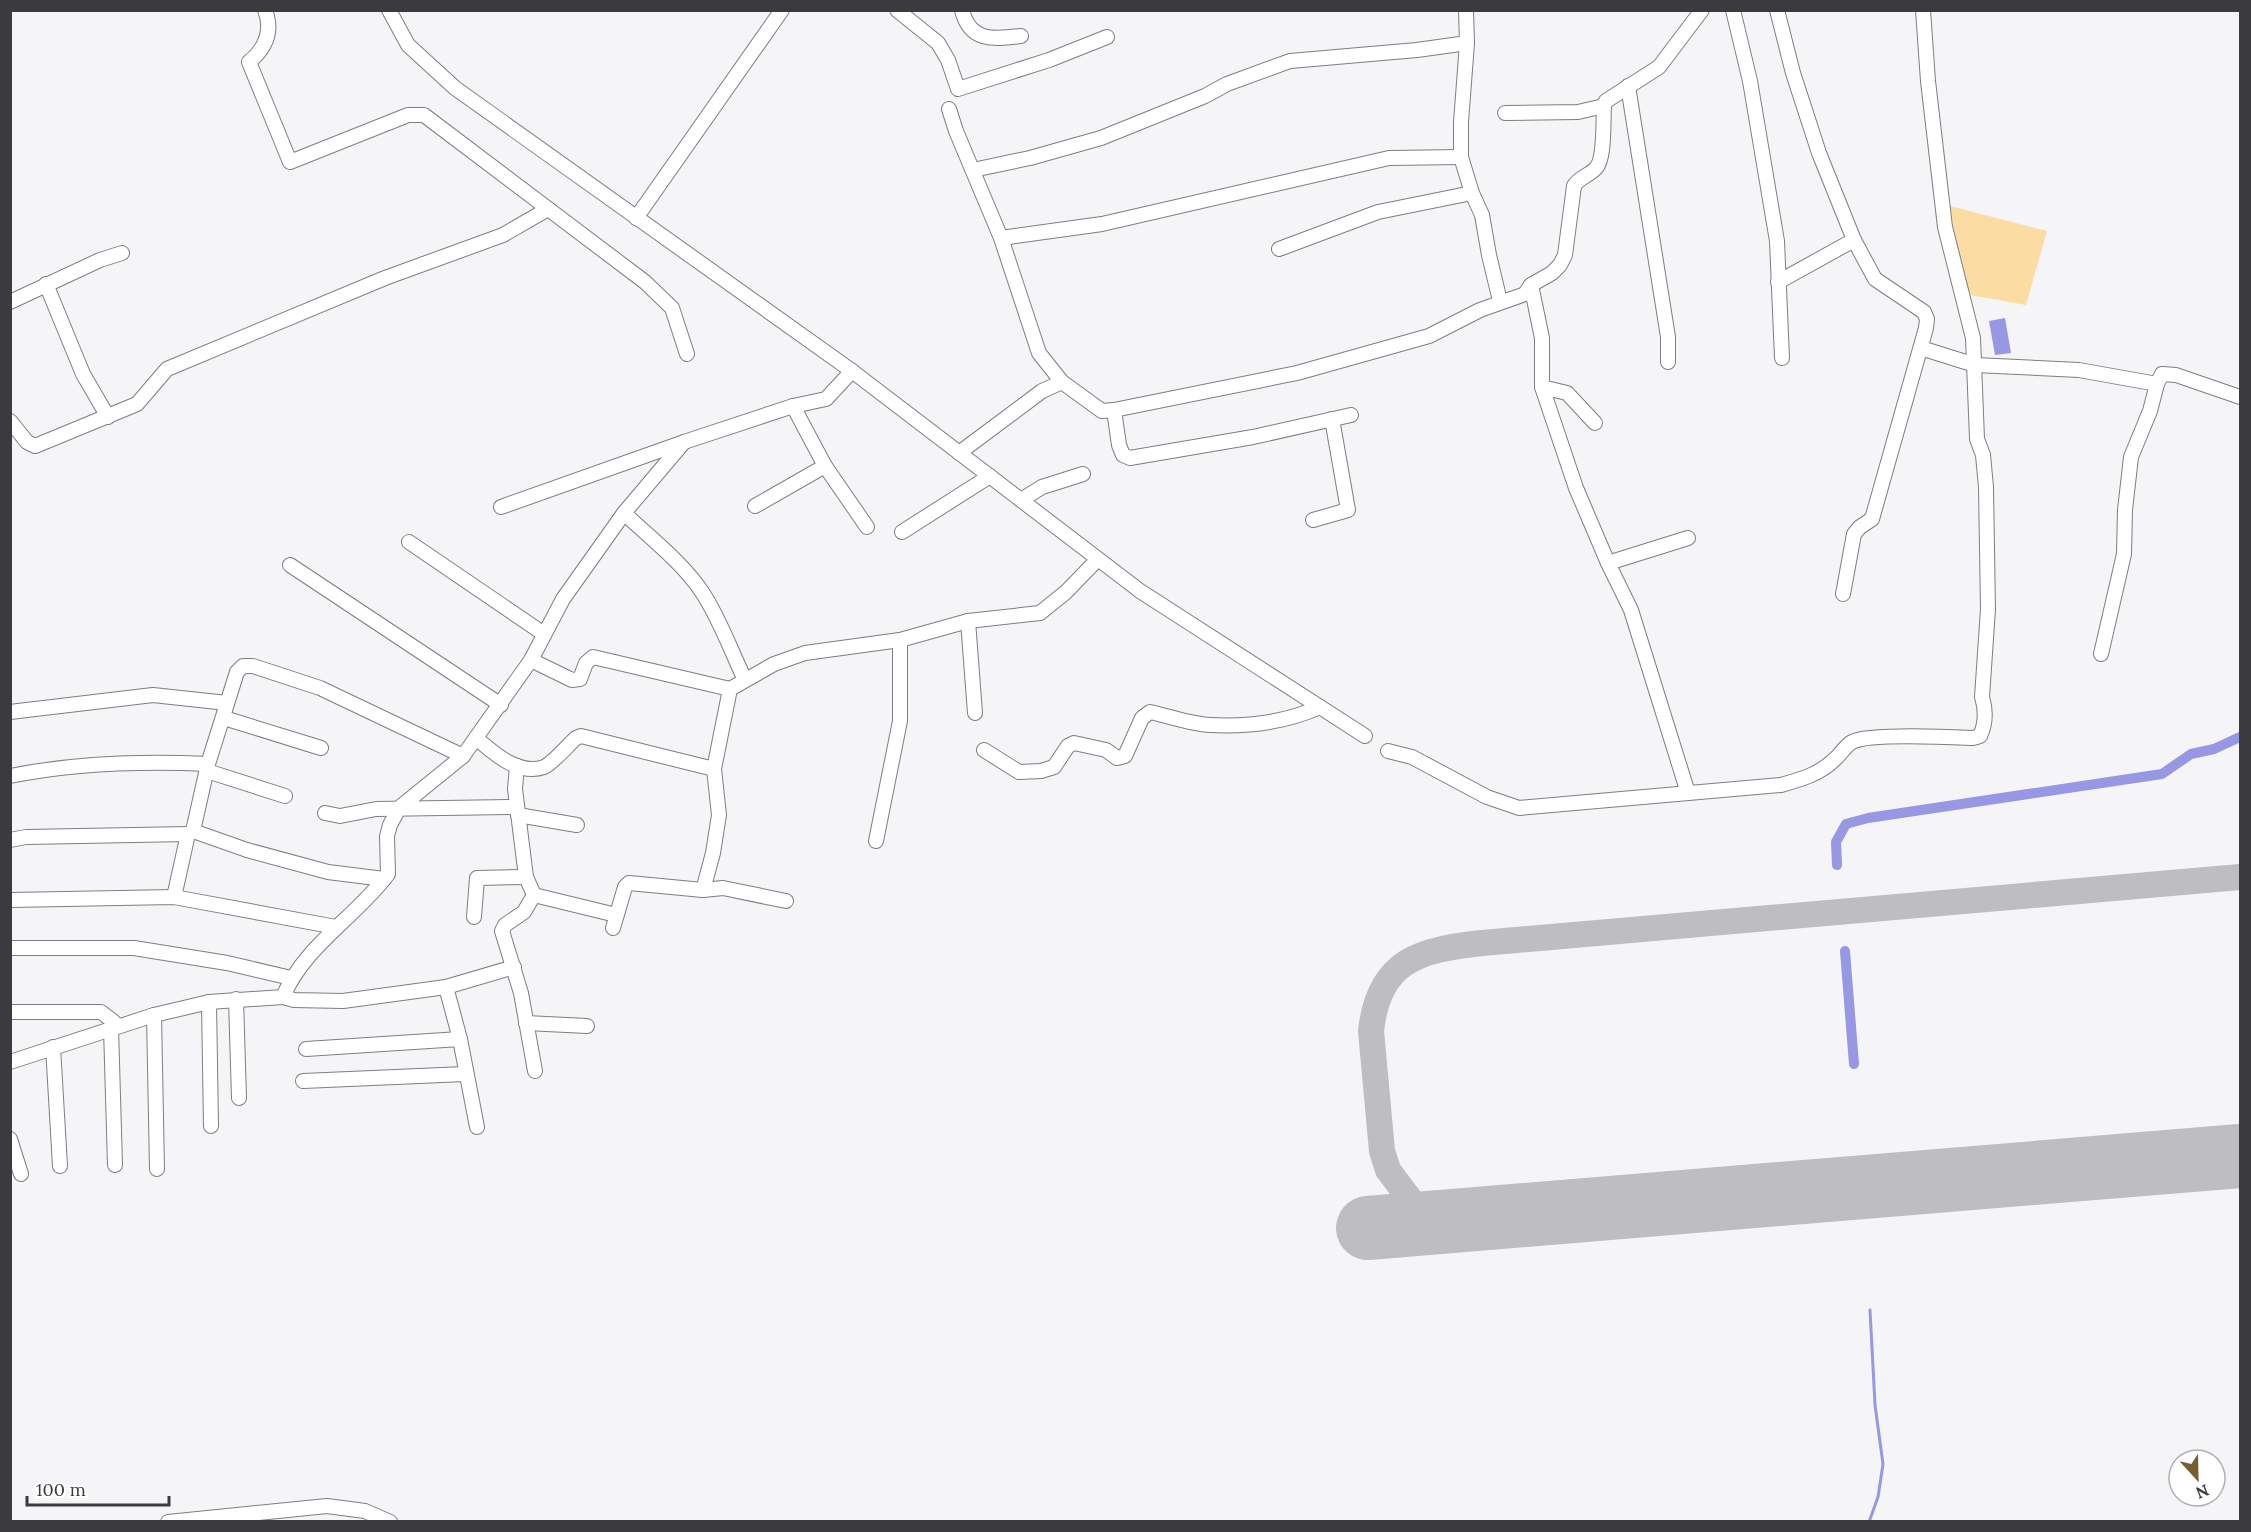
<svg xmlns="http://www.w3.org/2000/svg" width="2251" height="1532" font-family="Lora,serif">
<rect width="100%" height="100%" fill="#f5f5f8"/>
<path fill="#fbdca2" d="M 1950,206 L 2047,231 L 2026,305 L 1970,295 L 1958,254 Z"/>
<path fill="#9797e3" d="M 2005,318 L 2011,353 L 1995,355 L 1989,321 Z"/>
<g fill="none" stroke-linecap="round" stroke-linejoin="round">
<path stroke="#9797e3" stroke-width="3" d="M 1869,1522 L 1878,1497 L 1883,1464 L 1875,1405 L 1870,1310"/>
<g stroke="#9797e3" stroke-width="10">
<path d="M 1837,865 L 1836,842 L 1846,824 L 1868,818 L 2162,774 L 2191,754 L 2214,749 L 2240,737"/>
<path d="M 1845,951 L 1854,1064"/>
</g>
<path stroke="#bebec0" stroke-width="26" d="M 1445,1222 L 1434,1218 L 1412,1202 L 1388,1170 L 1382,1151 L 1371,1031 C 1379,959 1420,950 1482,943 L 2240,877"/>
<path stroke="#bebec0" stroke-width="64" d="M 1368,1228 L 2240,1156"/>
<defs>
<g id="minor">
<path d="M 265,10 C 273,31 266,48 249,62 L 290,162 L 408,115 L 424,115 L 645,282 L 672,308 L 687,354"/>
<path d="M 389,10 L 408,45 L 455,88 L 852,371 L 1140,591 L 1365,736"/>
<path d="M 897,10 L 938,43 L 948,60 L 958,89 L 1049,60 L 1107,37"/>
<path d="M 962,10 C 970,43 995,39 1021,36"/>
<path d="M 1466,10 L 1467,43 L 1461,122 L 1461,157 L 1472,193 L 1482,215 L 1489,255 L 1500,301"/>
<path d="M 1733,10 L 1750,81 L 1777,241 L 1782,358"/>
<path d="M 1777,10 L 1793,73 L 1819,153 L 1854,240 L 1875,279 L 1924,312 L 1927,319 L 1926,328 L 1872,519 L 1860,527 L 1854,534 L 1843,594"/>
<path d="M 1628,86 L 1668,337 L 1668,362"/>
<path d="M 949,109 L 956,131 L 1001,238 L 1039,353 L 1062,382 L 1102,411 L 1114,410 L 1297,373 L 1429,336 L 1480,310 L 1525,294 L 1531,285 L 1552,273 L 1560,265 L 1565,255 L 1574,186 C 1579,177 1589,176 1596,168 C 1605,159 1603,120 1604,106 L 1606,101 L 1659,67 L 1702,10"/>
<path d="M 1505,113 L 1578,112 L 1604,106"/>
<path d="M 973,170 L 1030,158 L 1101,138 L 1205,96 L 1227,84 L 1290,61 L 1417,50 L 1467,43"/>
<path d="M 636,218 L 782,10"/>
<path d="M 1001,238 L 1102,224 L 1389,158 L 1461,157"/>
<path d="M 1279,249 L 1378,212 L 1472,193"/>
<path d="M 1778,282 L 1854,240"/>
<path d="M 46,284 L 83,374 L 108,417"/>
<path d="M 1531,285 L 1542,338 L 1542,387 L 1576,488 L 1608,563 L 1631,610 L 1688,793"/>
<path d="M 10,302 L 100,260 L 122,253"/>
<path d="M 1921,348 L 1975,365 L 2079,370 L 2157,384"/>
<path d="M 1542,387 L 1567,393 L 1595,423"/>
<path d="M 793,406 L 825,466 L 867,527"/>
<path d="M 1114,410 L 1119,445 L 1123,455 L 1130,458 L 1253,437 L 1351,415"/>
<path d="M 10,421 L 27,442 L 35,446 L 137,404 L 167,369 L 385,278 L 503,235 L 548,209"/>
<path d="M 959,453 L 1042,391 L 1062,382"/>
<path d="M 1021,500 L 1042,487 L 1083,474"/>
<path d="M 755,506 L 825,466"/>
<path d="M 501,507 L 684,442 L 793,406 L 826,399 L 852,371"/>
<path d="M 624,513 C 650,538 682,562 702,592 C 720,619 731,651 745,680"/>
<path d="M 1313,520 L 1348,510 L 1332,419"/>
<path d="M 902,532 L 990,476"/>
<path d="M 409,542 L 544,634"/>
<path d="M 1608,563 L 1688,538"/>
<path d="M 290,565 L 501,705"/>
<path d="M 968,621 L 975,713"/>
<path d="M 2101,654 L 2124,554 L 2125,510 L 2131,457 L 2150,411 L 2157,384 L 2162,374 L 2176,375 L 2240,397"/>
<path d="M 531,660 L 572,680 L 580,679 L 586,663 L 593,657 L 730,689"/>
<path d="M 10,712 L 153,695 L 227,703"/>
<path d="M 224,718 L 321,748"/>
<path d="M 476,738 C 493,753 519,776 544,767 C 553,763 568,745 576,738 L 581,736 L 714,769"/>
<path d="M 984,750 L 1019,772 L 1041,771 L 1054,767 L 1068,746 L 1074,743 L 1106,750 L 1117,758 L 1125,756 L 1142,718 L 1150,712 C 1169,716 1190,724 1210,725 C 1247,727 1286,722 1320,707"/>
<path d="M 1388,751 L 1412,757 L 1487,797 L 1519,808 L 1781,785 C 1802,779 1820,774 1835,759 C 1841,754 1845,746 1852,742 C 1868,733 1951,737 1973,738 L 1980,736 C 1986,723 1986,710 1982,697 L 1988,609 L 1986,487 L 1983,455 L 1977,439 L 1973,338 L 1945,227 L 1928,81 L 1923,10"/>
<path d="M 517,766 L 515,789 L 526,877 L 534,895 L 524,912 L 505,925 L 502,931 L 521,993 L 535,1071"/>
<path d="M 207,771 L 285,796"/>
<path d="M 10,776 C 75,763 143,761 208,764"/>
<path d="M 325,813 L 340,816 L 376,809 L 517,807"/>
<path d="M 518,815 L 577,825"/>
<path d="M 193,831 L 247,850 L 328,872 L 384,879"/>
<path d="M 10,840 L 26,837 L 188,834"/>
<path d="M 876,841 L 900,721 L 900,640"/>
<path d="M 703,890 L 713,853 L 719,815 L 714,769 L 730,689 L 774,664 L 805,653 L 900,640 L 968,621 L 1040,613 L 1066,592 L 1098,559"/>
<path d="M 534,895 L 616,915"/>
<path d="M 174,897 L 188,834 L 193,831 L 208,764 L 237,672 L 243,666 L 253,666 L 320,688 L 463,756"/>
<path d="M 10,900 L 174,897 L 336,927"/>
<path d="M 474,917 L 477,878 L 526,877"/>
<path d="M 613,928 L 625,887 L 629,883 L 703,890 L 723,888 L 786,901"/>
<path d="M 10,948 L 134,948 L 227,963 L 291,978"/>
<path d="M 446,987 L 460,1039 L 477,1127"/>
<path d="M 283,997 L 294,1000 L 343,1001 L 446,987 L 514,967"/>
<path d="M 236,999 L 239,1098"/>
<path d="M 209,1002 L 211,1126"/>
<path d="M 10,1012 L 101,1012 L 114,1022 L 111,1028 L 115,1165"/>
<path d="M 154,1015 L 157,1169"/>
<path d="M 526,1023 L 587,1026"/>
<path d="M 53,1047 L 60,1166"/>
<path d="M 306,1049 L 460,1039"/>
<path d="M 10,1062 L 154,1015 L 209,1002 L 283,997 C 304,946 356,917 388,874 L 387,836 L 390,825 L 399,808 L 463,756 L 531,660 L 563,599 L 624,513 L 684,442"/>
<path d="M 303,1081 L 465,1074"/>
<path d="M 10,1139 L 21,1174"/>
<path d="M 168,1522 L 327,1506 L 365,1511 L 390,1522"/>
</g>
</defs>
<use href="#minor" stroke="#7e7e81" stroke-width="16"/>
<use href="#minor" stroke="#fff" stroke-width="14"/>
</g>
<rect width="2251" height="1532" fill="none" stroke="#3b3b3d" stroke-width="24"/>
<g transform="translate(2197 1478) rotate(158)"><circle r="28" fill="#ffffff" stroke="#b1b1b1" stroke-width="1.5"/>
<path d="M0-4.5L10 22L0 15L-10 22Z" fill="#765e2e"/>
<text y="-9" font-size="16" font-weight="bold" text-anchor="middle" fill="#3b3b3d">N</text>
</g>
<path d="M27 1496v9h142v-9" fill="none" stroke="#3b3b3d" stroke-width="3"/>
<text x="36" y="1496" font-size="18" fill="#3b3b3d" stroke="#ffffff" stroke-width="4.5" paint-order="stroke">100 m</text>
</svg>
